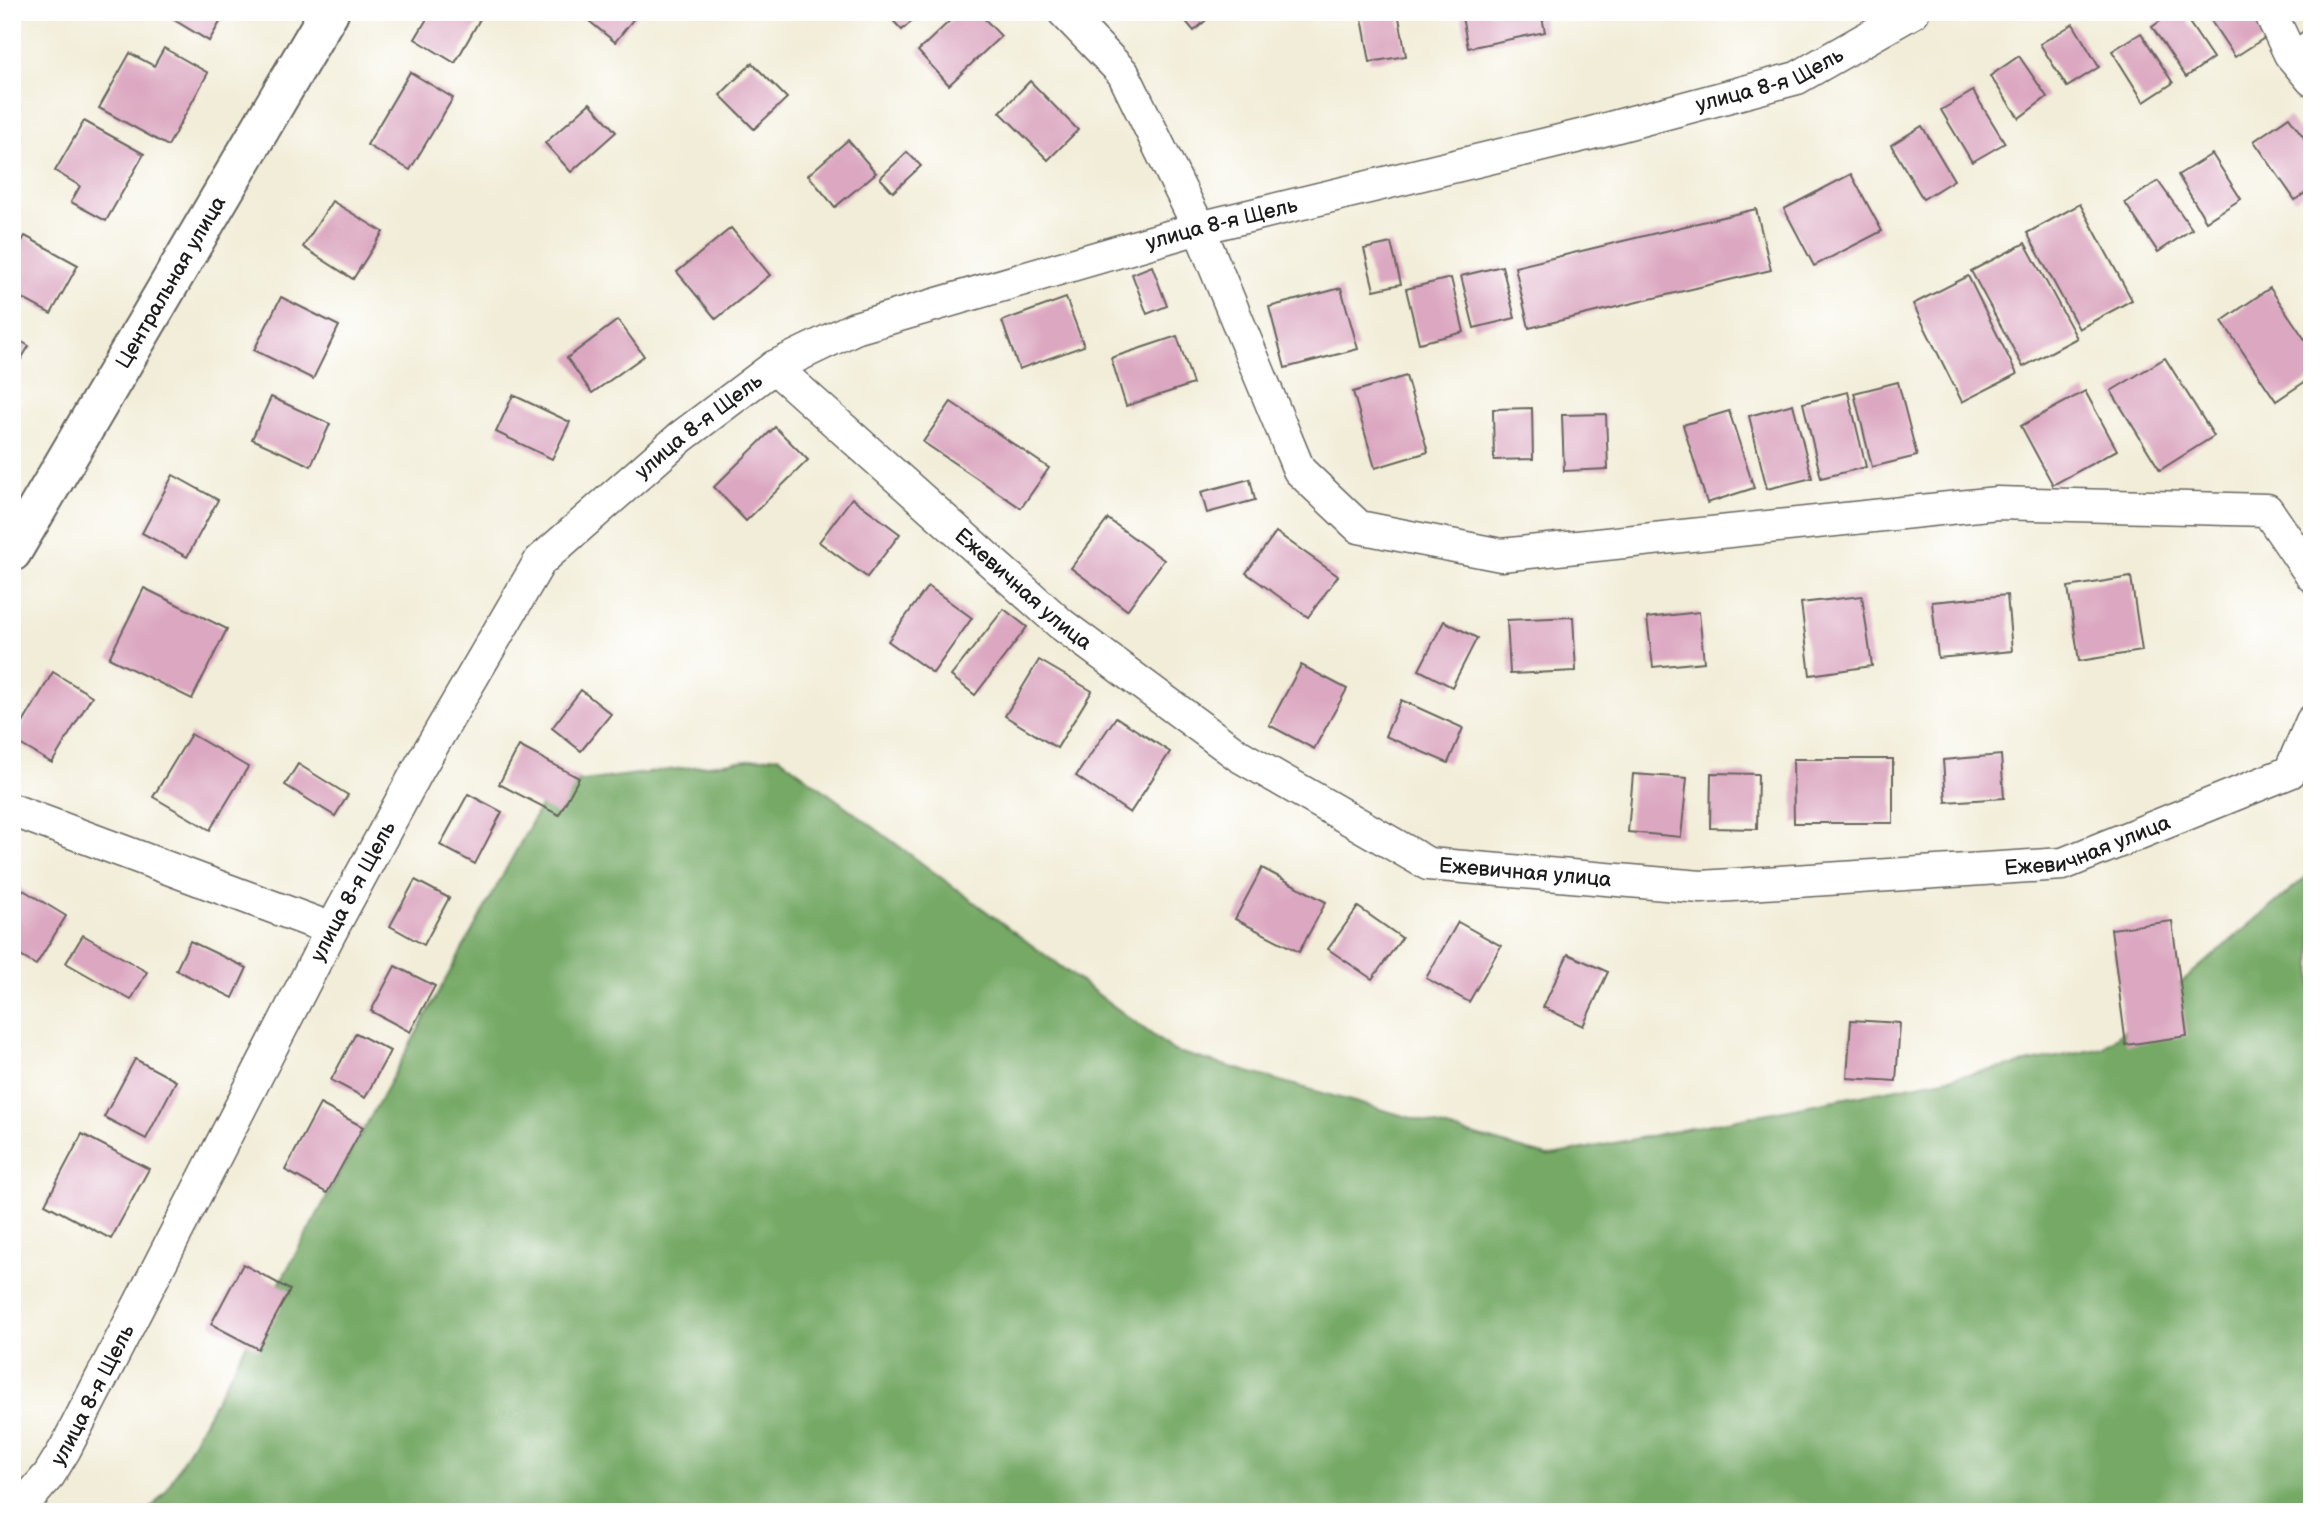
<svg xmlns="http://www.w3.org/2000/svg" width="2324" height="1524" font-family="'Balsamiq Sans',sans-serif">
<rect width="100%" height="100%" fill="#fff"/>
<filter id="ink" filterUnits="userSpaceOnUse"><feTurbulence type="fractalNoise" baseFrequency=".0143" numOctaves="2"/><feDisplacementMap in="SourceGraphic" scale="14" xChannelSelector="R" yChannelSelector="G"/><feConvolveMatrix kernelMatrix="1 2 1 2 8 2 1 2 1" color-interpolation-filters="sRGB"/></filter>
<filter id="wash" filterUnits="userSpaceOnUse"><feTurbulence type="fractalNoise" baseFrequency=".00686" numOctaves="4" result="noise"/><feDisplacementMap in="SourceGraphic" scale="28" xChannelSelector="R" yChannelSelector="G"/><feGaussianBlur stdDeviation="1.57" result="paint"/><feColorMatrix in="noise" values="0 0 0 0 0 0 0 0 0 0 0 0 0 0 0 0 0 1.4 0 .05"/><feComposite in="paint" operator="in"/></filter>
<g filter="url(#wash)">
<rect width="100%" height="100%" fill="#f2edd8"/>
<path fill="#75a965" stroke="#486240" stroke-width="2" d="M 778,756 L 1174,1051 L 1547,1156 L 2103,1048 L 2312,872 L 2312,1512 L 148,1512 L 166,1491 L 552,785 Z"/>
<g id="blocks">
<g fill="#dca8c1">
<path d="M 161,12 L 226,12 L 209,41 Z"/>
<path d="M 431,12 L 484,12 L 455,63 L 415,39 Z"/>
<path d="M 578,12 L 639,12 L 615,42 Z"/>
<path d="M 885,12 L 922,12 L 902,30 Z"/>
<path d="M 959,12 L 978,12 L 1001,36 L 949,85 L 918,51 Z"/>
<path d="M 1178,12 L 1215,12 L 1194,31 Z"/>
<path d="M 1361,12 L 1398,12 L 1406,56 L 1370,62 Z"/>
<path d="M 1461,12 L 1541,12 L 1545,32 L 1468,48 Z"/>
<path d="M 2173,12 L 2182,12 L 2213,58 L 2186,77 L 2152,27 Z"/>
<path d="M 2205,12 L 2250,12 L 2266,37 L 2235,57 Z"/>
<path d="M 2073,24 L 2099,67 L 2067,87 L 2040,44 Z"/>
<path d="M 2141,33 L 2173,83 L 2144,102 L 2112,51 Z"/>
<path d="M 164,48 L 208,73 L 168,146 L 99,108 L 130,53 L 154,66 Z"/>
<path d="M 2019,56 L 2047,97 L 2019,118 L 1990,76 Z"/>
<path d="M 752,63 L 787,98 L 754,129 L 720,95 Z"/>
<path d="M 410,72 L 453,98 L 410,170 L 367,145 Z"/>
<path d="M 1030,81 L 1078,130 L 1048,160 L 1000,112 Z"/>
<path d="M 1973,91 L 2005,143 L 1972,162 L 1941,110 Z"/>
<path d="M 590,103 L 616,132 L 571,172 L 545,143 Z"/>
<path d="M 2289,117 L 2312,149 L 2312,188 L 2295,200 L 2254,141 Z"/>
<path d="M 84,121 L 144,154 L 106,221 L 71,202 L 80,186 L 55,171 Z"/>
<path d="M 1922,126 L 1954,180 L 1923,199 L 1891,145 Z"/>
<path d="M 848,140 L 876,173 L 835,207 L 808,175 Z"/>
<path d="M 907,152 L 921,166 L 893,192 L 880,178 Z"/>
<path d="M 2212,154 L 2241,199 L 2206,221 L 2178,175 Z"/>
<path d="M 1851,174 L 1882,231 L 1814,266 L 1784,209 Z"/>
<path d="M 2158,181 L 2192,229 L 2158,252 L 2125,203 Z"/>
<path d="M 332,201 L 383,232 L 353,279 L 303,247 Z"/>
<path d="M 2080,204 L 2132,300 L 2079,329 L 2027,233 Z"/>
<path d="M 1756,209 L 1771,270 L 1529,328 L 1515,267 Z"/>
<path d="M 731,228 L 770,275 L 716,319 L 677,272 Z"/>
<path d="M 25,236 L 78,265 L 51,314 L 12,293 L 12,245 L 18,248 Z"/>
<path d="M 1391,243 L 1401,284 L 1374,290 L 1364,249 Z"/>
<path d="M 2025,243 L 2077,338 L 2023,367 L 1971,271 Z"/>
<path d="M 1152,266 L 1167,306 L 1147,314 L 1132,274 Z"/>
<path d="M 1502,266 L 1515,318 L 1474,328 L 1461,276 Z"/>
<path d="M 1968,276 L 2017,374 L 1962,402 L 1913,304 Z"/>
<path d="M 1451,278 L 1464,332 L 1419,343 L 1406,289 Z"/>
<path d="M 1341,288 L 1358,349 L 1285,368 L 1269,307 Z"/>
<path d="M 2270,288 L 2312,350 L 2312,377 L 2276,401 L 2222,321 Z"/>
<path d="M 281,297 L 339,326 L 313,379 L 254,350 Z"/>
<path d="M 1066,298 L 1084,346 L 1019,369 L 1002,321 Z"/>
<path d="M 618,320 L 644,356 L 592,393 L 567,358 Z"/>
<path d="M 12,336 L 29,346 L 12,374 Z"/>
<path d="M 1177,336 L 1193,384 L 1126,406 L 1111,358 Z"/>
<path d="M 2165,358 L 2214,436 L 2160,470 L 2111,391 Z"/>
<path d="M 1406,376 L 1428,452 L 1375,468 L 1353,392 Z"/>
<path d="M 1898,382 L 1917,456 L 1872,467 L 1854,393 Z"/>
<path d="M 2085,391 L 2117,450 L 2053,485 L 2021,426 Z"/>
<path d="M 1848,392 L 1866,467 L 1821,478 L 1803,403 Z"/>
<path d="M 513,395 L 570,422 L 552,459 L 496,432 Z"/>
<path d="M 271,397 L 330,424 L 311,466 L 252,439 Z"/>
<path d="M 951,402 L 1049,468 L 1021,508 L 923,442 Z"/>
<path d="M 1793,404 L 1812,478 L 1767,489 L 1749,416 Z"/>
<path d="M 1532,408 L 1533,459 L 1494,460 L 1493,409 Z"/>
<path d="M 1729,411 L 1754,488 L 1707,503 L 1683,425 Z"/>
<path d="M 1606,414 L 1608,469 L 1564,471 L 1562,415 Z"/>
<path d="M 775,427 L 808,460 L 746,521 L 714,487 Z"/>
<path d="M 173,475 L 218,500 L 187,557 L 142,533 Z"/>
<path d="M 1250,479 L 1255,500 L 1207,513 L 1201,492 Z"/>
<path d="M 852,498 L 900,534 L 867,577 L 819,542 Z"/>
<path d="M 1108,519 L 1164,560 L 1127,610 L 1071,568 Z"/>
<path d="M 1276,532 L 1338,576 L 1308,617 L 1246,573 Z"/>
<path d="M 2131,577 L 2142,651 L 2079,661 L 2068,587 Z"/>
<path d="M 928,586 L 972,618 L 933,673 L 888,641 Z"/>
<path d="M 144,588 L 227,629 L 192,699 L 109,658 Z"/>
<path d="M 2007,595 L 2012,651 L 1938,658 L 1932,602 Z"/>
<path d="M 1862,596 L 1872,666 L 1810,675 L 1801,603 Z"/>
<path d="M 1004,609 L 1027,627 L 975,695 L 951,676 Z"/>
<path d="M 1699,612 L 1704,662 L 1653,667 L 1647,618 Z"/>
<path d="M 1573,617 L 1576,671 L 1510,674 L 1507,620 Z"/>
<path d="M 1444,621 L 1477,638 L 1452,687 L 1419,670 Z"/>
<path d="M 1039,660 L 1092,691 L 1057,748 L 1005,716 Z"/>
<path d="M 1301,665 L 1347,689 L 1314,749 L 1269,725 Z"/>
<path d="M 53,672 L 92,696 L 52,763 L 13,740 Z"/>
<path d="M 581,690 L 611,714 L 581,751 L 552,728 Z"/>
<path d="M 1401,700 L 1463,728 L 1448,763 L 1385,736 Z"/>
<path d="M 1116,717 L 1170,752 L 1130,813 L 1076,776 Z"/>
<path d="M 191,734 L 248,767 L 210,830 L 153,797 Z"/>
<path d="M 519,746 L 579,778 L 559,815 L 499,784 Z"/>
<path d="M 2001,755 L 2004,798 L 1946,802 L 1943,760 Z"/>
<path d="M 1793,759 L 1893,759 L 1893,823 L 1794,823 Z"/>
<path d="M 298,764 L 348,795 L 335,816 L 285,785 Z"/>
<path d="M 1711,773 L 1758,774 L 1757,829 L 1710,828 Z"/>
<path d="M 1633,774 L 1687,778 L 1681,837 L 1628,832 Z"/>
<path d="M 468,794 L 502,812 L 475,864 L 440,845 Z"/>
<path d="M 1262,868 L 1326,902 L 1299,952 L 1235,919 Z"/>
<path d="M 415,880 L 449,898 L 424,945 L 390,926 Z"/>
<path d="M 15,885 L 66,916 L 36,965 L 12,951 L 12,889 Z"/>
<path d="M 1358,907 L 1402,938 L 1372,979 L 1328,949 Z"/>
<path d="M 2172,921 L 2187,1036 L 2126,1045 L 2111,929 Z"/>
<path d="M 1458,922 L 1501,946 L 1469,1002 L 1426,978 Z"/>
<path d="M 83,935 L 147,972 L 131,1000 L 66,963 Z"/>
<path d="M 190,941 L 247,968 L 233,998 L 176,970 Z"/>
<path d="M 1568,954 L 1608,972 L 1583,1026 L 1543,1007 Z"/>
<path d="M 395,966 L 435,986 L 410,1032 L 371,1011 Z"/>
<path d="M 1851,1020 L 1900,1023 L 1896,1081 L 1847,1078 Z"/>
<path d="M 356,1033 L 390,1051 L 365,1098 L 331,1080 Z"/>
<path d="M 135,1059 L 176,1081 L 146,1139 L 104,1117 Z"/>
<path d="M 320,1104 L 363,1127 L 327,1193 L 285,1170 Z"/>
<path d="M 82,1134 L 149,1169 L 111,1239 L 45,1204 Z"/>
<path d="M 243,1264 L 290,1290 L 258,1349 L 211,1324 Z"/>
</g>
</g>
</g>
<g filter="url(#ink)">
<use href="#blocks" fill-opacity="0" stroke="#67655e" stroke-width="2"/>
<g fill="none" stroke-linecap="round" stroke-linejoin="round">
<defs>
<path id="lane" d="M 2290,54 L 2312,35"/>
<g id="street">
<path d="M 1064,12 L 1123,73 L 1199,228 L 1299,470 L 1359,527 L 1501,555 L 1997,503 L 2267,510 L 2312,576"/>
<path d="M 2270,12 L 2290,54 L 2312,80"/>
<path id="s1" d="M 774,367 L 1061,624 L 1238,755 L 1428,864 L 1701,887 L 2063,864 L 2290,772 L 2312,721"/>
<path d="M 12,810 L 332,929"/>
<path id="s2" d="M 17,1512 L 49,1475 L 65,1449 L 332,929 L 418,770 L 540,561 L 681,437 L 774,367 L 855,328 L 1199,228 L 1584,135 L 1797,78 L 1913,12"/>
</g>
<g id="secondary">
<path id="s3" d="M 12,552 L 329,12"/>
</g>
</defs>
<use href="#lane" stroke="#67655e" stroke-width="19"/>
<use href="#street" stroke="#67655e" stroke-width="35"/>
<use href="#secondary" stroke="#67655e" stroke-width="42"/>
<use href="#lane" stroke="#fff" stroke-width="16"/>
<use href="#street" stroke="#fff" stroke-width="32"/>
<use href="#secondary" stroke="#fff" stroke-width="38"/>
</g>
</g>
<g text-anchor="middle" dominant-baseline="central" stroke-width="6" stroke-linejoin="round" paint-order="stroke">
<g font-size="21" fill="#1c1c1c" stroke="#fff">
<text stroke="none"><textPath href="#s2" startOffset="2429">улица 8-я Щель</textPath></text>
<text stroke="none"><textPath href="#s2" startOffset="1862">улица 8-я Щель</textPath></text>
<text stroke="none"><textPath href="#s3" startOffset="313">Центральная улица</textPath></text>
<text stroke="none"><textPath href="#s2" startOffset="1295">улица 8-я Щель</textPath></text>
<text stroke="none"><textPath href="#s1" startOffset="334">Ежевичная улица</textPath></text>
<text stroke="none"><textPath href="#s1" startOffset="1489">Ежевичная улица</textPath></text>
<text stroke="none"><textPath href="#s1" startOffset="922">Ежевичная улица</textPath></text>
<text stroke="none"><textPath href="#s2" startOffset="707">улица 8-я Щель</textPath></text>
<text stroke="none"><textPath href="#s2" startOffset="140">улица 8-я Щель</textPath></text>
</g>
</g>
<rect width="2324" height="1524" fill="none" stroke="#fff" stroke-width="42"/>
</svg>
